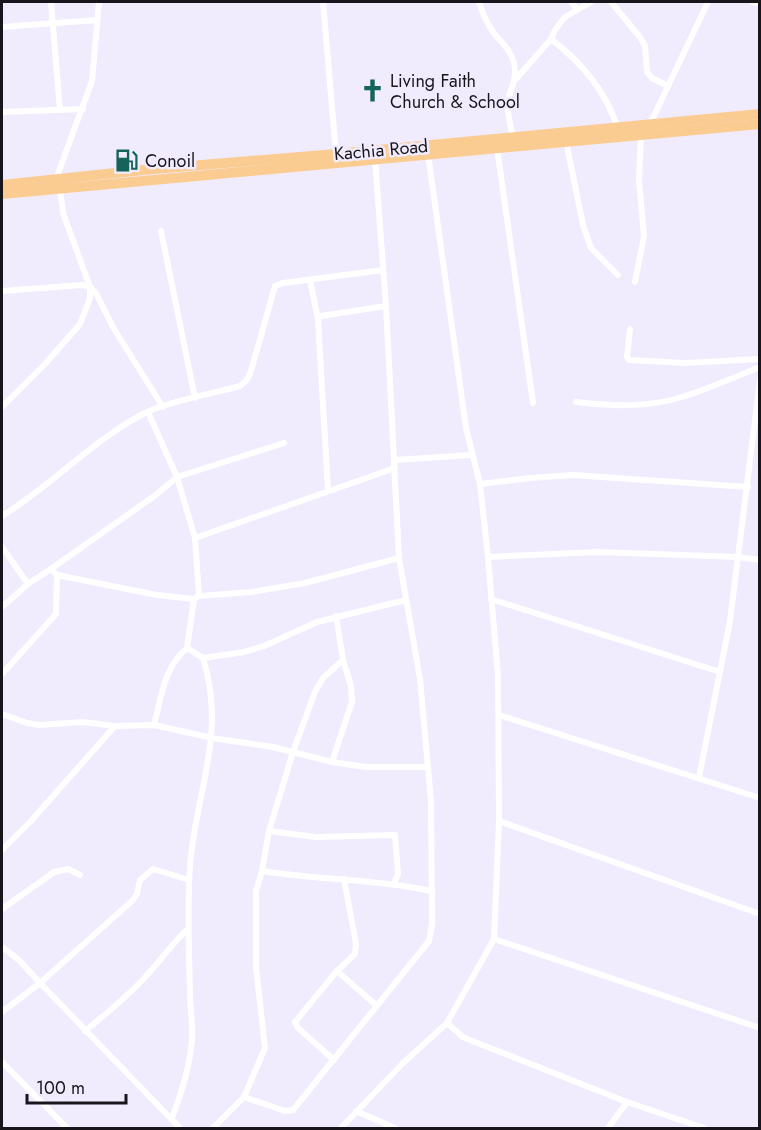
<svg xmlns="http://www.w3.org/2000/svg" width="761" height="1130" font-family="Jost,sans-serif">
<rect width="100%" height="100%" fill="#f1ebfe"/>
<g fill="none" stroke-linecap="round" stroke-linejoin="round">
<g stroke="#fff" stroke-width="6">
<path d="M 51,2 L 60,110"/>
<path d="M 323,2 L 336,154"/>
<path d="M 479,2 C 482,12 487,23 493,32 C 501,42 511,50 514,63 C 518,82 508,90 508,104 C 507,115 511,127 513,137"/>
<path d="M 571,2 L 577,9"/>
<path d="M 611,2 L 640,37 L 645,46 L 647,72 L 652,78 L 668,86"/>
<path d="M 753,2 L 760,4"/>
<path d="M 2,27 L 97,20"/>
<path d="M 551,39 C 581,62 605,90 617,126"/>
<path d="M 516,79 L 551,39 L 555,30 L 565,17 L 591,2"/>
<path d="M 2,112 L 83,109"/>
<path d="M 650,124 L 708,2"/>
<path d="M 566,141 L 583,225 L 591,248 L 618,275"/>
<path d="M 497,148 L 533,403"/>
<path d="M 56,179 L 92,81 L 99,2"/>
<path d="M 60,189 L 63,213 L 90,287 L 96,293 L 114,329 L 163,407"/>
<path d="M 161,231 L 195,398"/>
<path d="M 310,280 L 318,319"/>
<path d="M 635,282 L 644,236 L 639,180 L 641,135"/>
<path d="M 2,291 L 82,285 L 90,287 L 90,298 L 80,324 L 46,363 L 2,407"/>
<path d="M 630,329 L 627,357 L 629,360 L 685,363 L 760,359"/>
<path d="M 576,402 C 611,406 647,408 682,397 C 708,389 734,377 760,367"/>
<path d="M 148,412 L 177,477 L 195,538 L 199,596"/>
<path d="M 395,460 L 471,455"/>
<path d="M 480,484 L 530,478 L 573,475 L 748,487"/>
<path d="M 328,490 L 318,319 L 321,316 L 386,306"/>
<path d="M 2,516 C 53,485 93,439 147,412 C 173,400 212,394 240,386 L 247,380 L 251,371 L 275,286 L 283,283 L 383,270"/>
<path d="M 195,538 L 395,468"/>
<path d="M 2,547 L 28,584"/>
<path d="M 488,557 L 598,552 L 738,557 L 760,560"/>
<path d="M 51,569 L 57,575 L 157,595 L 194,599"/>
<path d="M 491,599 L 720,672"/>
<path d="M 2,607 L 28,584 L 51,569 L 157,494 L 177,477 L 284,443"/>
<path d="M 203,658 L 244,652 L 264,646 L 317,622 L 406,600"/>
<path d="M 2,674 L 56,614 L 57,575"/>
<path d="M 2,714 L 27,723 L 40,725 L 83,722 L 115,726 L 154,725 L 212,738 L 273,747 L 332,762 L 366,767 L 428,767"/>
<path d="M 499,715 L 760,798"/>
<path d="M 154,725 C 161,698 164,667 187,648 L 194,599 L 199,596 L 251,592 L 305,583 L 399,558"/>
<path d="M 332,762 L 352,702 L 351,686 L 343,660 L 336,616"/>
<path d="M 699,777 L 730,621 L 760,380"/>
<path d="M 499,821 L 760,914"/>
<path d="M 269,831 L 316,837 L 395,835 L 398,874 L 394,883"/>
<path d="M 2,850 L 31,821 L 115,726"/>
<path d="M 262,871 C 319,880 376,879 432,891"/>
<path d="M 2,909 L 54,872 L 68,869 L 80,875"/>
<path d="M 494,939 L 760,1028"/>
<path d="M 2,947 L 19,960 L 40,983 L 2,1012"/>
<path d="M 337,971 L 377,1006"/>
<path d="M 447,1023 L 463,1037 L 480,1044 L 627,1102 L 704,1128"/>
<path d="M 85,1031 C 107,1013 129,995 148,974 C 163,958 171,944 188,929"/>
<path d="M 334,1060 L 298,1028 L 295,1022 L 337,971 L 355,954 L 356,944 L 344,879"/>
<path d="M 2,1062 L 67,1128"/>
<path d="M 244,1097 L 285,1111 L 293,1110 L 429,941 L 432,924 L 431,801 L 420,679 L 399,558 L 386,306 L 375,159"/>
<path d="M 356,1111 L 395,1128"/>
<path d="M 172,1118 C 182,1092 190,1067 192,1039 C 193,1024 190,1008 190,993 C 189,950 187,908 190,865 C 196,791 227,734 203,658 L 187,648"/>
<path d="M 180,1128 L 40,983 L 132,901 L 137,894 L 140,880 L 153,869 L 189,880"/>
<path d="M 213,1128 L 244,1097 L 265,1048 L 256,967 L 256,891 L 262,871 L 269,831 L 293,752 L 315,692 L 323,678 L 343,660"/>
<path d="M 341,1128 L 402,1064 L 447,1023 L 494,939 L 499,821 L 498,676 L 488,557 L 480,484 L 466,428 L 428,154"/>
<path d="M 608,1128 L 627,1102"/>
</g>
<g stroke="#facc92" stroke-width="10">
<path d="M 2,185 L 153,169 L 336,154 L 760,114"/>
<path d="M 2,194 L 760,124"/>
</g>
</g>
<defs>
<symbol id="church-bare" viewBox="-9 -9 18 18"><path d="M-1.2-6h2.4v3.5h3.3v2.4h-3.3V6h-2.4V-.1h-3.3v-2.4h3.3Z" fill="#16635c" stroke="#f1ebfe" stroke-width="2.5" paint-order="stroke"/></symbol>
<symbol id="fuel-bare" viewBox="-9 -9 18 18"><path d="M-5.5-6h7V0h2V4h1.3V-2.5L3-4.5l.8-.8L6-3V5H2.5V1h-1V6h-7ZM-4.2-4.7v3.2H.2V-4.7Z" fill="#16635c" stroke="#f1ebfe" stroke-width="2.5" paint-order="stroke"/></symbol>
</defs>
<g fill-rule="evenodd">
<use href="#church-bare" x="356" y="74" width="33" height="33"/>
<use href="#fuel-bare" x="110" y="144" width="33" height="33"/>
</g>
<g text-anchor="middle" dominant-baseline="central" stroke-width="5" stroke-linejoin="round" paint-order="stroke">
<g font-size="18" fill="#18161c" stroke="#f1ebfe" text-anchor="start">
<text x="390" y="81">Living Faith<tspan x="390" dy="21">Church &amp; School</tspan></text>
<text x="145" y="161">Conoil</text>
</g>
<g font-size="18" fill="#18161c" stroke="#f1ebfe">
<text transform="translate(381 150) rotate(-5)">Kachia Road</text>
</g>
</g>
<rect width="761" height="1130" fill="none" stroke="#18161c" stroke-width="6"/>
<path d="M27 1094v9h99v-9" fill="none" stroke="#18161c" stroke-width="3"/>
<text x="36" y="1094" font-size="18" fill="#18161c" stroke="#f1ebfe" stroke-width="4.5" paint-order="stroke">100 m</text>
</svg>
